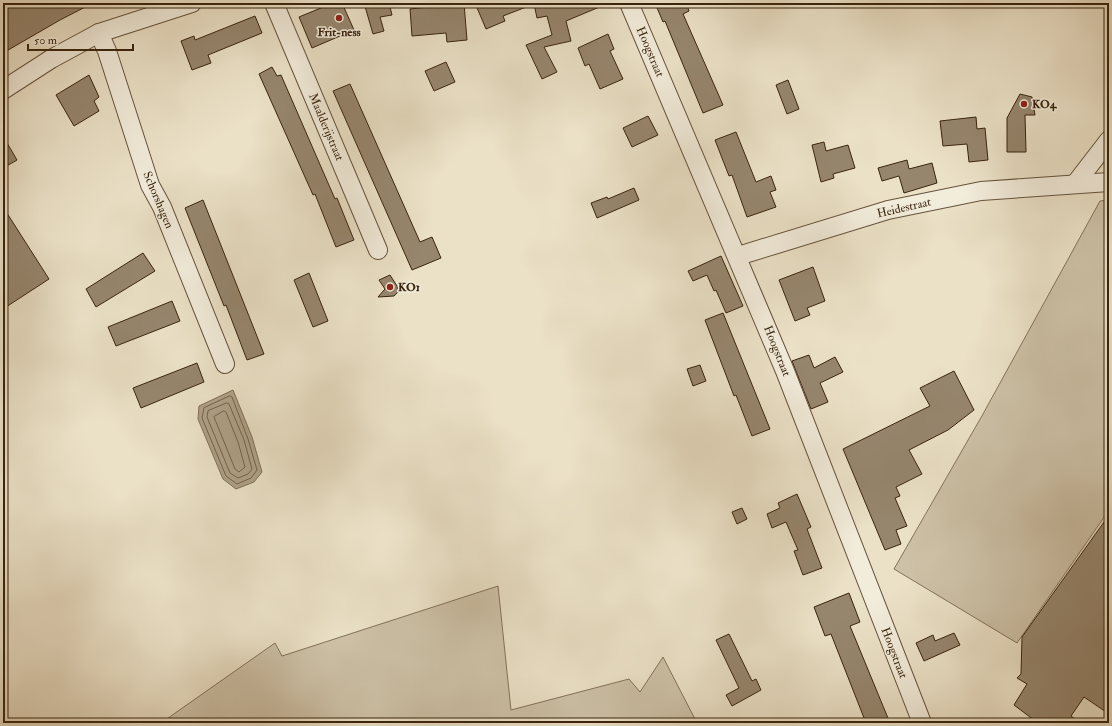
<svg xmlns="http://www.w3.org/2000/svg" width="1112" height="726" font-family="'IM FELL Double Pica',serif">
<rect width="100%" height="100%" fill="#ebe1c7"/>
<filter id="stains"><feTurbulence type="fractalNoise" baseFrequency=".005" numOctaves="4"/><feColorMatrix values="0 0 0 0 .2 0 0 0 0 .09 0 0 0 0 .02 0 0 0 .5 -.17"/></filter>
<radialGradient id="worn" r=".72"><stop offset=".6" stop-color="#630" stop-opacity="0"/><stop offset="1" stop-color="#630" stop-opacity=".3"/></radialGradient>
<g fill="#cdc1a7" stroke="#83725a">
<path d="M 1109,200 L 1109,510 L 1017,643 L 894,569 L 983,414 L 1100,201 Z"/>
<path d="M 498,586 L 511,710 L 629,679 L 640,692 L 663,657 L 697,723 L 161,723 L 275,643 L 282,656 Z"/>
</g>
<path fill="#aea188" stroke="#7f6f57" d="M 233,390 L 252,437 L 262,472 L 254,482 L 236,489 L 223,479 L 198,419 L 199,406 Z"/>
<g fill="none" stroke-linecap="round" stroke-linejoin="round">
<g stroke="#74624a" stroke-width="1">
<path d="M 230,396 L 232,397 L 248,439 L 257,470 L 251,478 L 237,484 L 226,476 L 202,418 L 204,408 Z"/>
<path d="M 227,403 L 229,404 L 244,440 L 252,469 L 248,474 L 238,478 L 230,473 L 207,417 L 208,411 Z"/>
<path d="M 224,411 L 226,412 L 238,442 L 245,467 L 239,472 L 235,469 L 214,417 Z"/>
</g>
</g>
<g fill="#96866e" stroke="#39240d">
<path d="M 17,3 L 93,3 L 60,20 L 3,53 L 3,11 Z"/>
<path d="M 333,3 L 342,3 L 354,30 L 312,48 L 299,17 Z"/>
<path d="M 364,3 L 389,3 L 392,15 L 380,17 L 384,31 L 373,34 Z"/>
<path d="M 464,3 L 467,40 L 447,42 L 446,33 L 412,36 L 410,9 Z"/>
<path d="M 475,3 L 609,3 L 566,21 L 571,41 L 544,47 L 557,72 L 542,79 L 526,45 L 552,35 L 547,16 L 537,18 L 534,4 L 503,16 L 505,21 L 486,29 Z"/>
<path d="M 655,3 L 686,3 L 689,11 L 683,14 L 723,105 L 703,113 L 665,21 L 663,22 Z"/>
<path d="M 255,16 L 262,33 L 208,55 L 211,63 L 192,70 L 181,41 L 194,36 L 195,40 Z"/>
<path d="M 608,34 L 614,49 L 610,51 L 623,79 L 600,89 L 589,64 L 585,66 L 578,48 Z"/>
<path d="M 446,62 L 455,82 L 434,91 L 425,71 Z"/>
<path d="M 272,67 L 277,76 L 281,75 L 335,199 L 337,198 L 354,240 L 336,247 L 315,194 L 313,195 L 259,74 Z"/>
<path d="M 89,75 L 99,97 L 94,101 L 99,111 L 74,126 L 56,95 Z"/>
<path d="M 788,80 L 799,109 L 787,114 L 776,85 Z"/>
<path d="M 350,84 L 420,242 L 432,237 L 441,258 L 412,270 L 333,91 Z"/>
<path d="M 1020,94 L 1032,97 L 1035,115 L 1025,115 L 1026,152 L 1007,152 L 1007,118 Z"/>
<path d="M 648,116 L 658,135 L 632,147 L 623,128 Z"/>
<path d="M 976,117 L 977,129 L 985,128 L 988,160 L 969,162 L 967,144 L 943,146 L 940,121 Z"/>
<path d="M 736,132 L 756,182 L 771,176 L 776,190 L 770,192 L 776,207 L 747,217 L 732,175 L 729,176 L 715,140 Z"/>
<path d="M 3,136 L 17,160 L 3,168 Z"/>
<path d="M 824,142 L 826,151 L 848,145 L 855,168 L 833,174 L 834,178 L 821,182 L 812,145 Z"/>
<path d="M 907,160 L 909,169 L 932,163 L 937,183 L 904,193 L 899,176 L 882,181 L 878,168 Z"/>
<path d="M 634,188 L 639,200 L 597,218 L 591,203 L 607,197 L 608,199 Z"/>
<path d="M 203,200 L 264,354 L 247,360 L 226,305 L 224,306 L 185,208 Z"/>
<path d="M 3,207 L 49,279 L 3,309 Z"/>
<path d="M 143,253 L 155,271 L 96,307 L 86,289 Z"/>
<path d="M 721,256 L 743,306 L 726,313 L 716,290 L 714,291 L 707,275 L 693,281 L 688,271 Z"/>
<path d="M 813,267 L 825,301 L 807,308 L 810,315 L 795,321 L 779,280 Z"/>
<path d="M 309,273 L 328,321 L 313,327 L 294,280 Z"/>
<path d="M 390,275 L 397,286 L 398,292 L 394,296 L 378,297 L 385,289 L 379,280 Z"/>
<path d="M 172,301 L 180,321 L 116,346 L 108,327 Z"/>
<path d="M 723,313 L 770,429 L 752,436 L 736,395 L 734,396 L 705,320 Z"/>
<path d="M 809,355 L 814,368 L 835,357 L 843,372 L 820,383 L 828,402 L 811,409 L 792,361 Z"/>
<path d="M 197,363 L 204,382 L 141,408 L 133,388 Z"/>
<path d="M 700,365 L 706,381 L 693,386 L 687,369 Z"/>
<path d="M 954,371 L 974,410 L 948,430 L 909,450 L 922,474 L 896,487 L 900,496 L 895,498 L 907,526 L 896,530 L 901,544 L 885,550 L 843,449 L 930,406 L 920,388 Z"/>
<path d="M 797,494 L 811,527 L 807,529 L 822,568 L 803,575 L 794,551 L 798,550 L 786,522 L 772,528 L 767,514 L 780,508 L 778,503 Z"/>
<path d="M 742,508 L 747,519 L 737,524 L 732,512 Z"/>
<path d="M 1109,515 L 1109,714 L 1084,697 L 1071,716 L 1080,723 L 1038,723 L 1014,705 L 1027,684 L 1017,678 L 1021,674 L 1022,637 Z"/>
<path d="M 849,593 L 860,622 L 850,626 L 890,723 L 866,723 L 831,634 L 825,636 L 814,607 Z"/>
<path d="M 954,633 L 960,645 L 924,661 L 916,643 L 933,635 L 935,641 Z"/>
<path d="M 729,634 L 752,681 L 756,679 L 761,690 L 732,706 L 726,695 L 739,688 L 716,640 Z"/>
</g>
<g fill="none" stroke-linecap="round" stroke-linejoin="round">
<defs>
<g id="minor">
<path d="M 274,3 L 378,250"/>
<path d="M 629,3 L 785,371 L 922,723"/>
<path d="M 99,33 L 107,51 L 150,185 L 162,207 L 225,364"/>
<path d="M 3,90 L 51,59 L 99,33 L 192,3"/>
<path d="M 1075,184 L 1109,140"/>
<path d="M 738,256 L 888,210 L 981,191 L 1109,182"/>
</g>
</defs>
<use href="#minor" stroke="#66533c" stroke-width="20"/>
<use href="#minor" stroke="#f2ecdb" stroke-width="18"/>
</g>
<g fill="#8f2418" stroke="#f2ecdb" stroke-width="1.5">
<circle cx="339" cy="18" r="4"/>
<circle cx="1024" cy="104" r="4"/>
<circle cx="390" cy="287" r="4"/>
</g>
<g text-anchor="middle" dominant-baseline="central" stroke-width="3" stroke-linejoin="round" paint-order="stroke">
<g font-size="12" font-weight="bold" fill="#39240d" stroke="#f2ecdb" text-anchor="start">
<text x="339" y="32" text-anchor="middle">Frit-ness</text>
<text x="1032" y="104">KO4</text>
<text x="398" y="287">KO1</text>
</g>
<g font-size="12" fill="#39240d" stroke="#f2ecdb">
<text transform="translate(650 52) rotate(67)">Hoogstraat</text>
<text transform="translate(326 127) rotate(67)">Maalderijstraat</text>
<text transform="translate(158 200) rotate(67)">Schorshagen</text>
<text transform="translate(904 208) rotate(-13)">Heidestraat</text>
<text transform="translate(777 351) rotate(68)">Hoogstraat</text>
<text transform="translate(894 653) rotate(69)">Hoogstraat</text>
</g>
</g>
<rect width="1112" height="726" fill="none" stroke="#ebe1c7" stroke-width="16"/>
<rect x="4" y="4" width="1104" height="718" fill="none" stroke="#39240d" stroke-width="2"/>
<rect x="8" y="8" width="1096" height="710" fill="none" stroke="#39240d"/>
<path d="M28 44v6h105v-6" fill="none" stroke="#39240d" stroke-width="2"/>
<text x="34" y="44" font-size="12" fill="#39240d" stroke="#f2ecdb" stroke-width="3" paint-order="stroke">50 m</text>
<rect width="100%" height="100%" filter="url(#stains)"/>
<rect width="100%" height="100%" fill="url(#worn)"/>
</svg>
